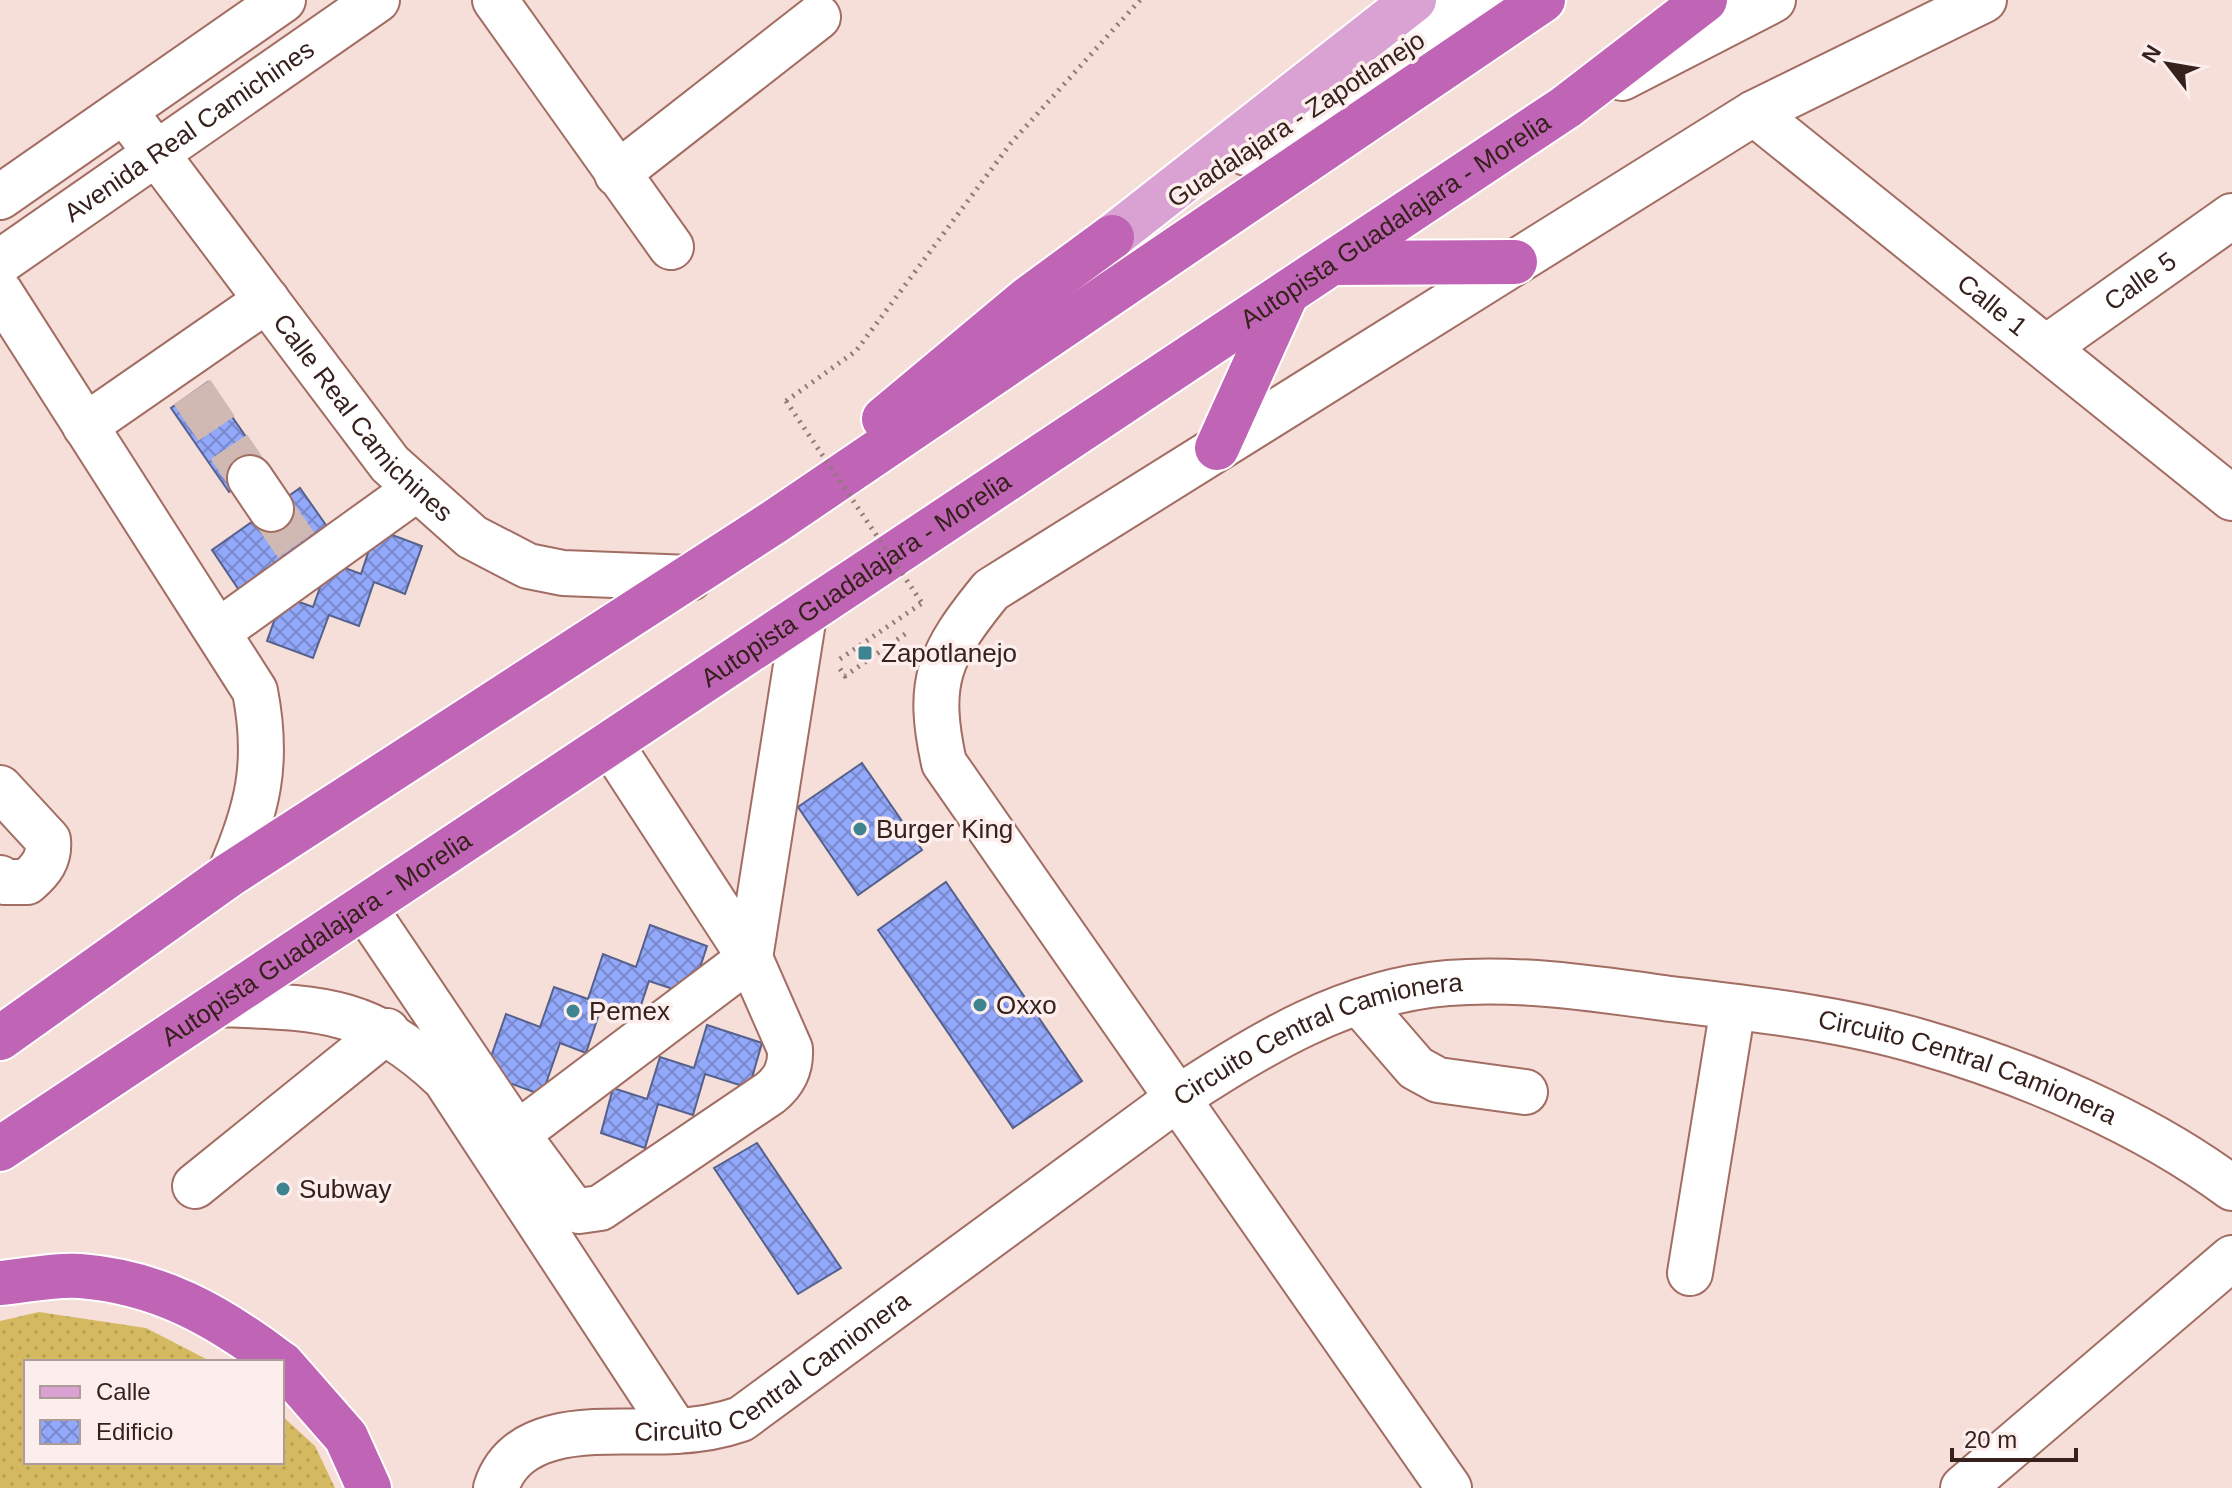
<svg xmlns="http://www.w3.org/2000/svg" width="2232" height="1488" font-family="Arial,sans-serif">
<defs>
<pattern id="grass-dots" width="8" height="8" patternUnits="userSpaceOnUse" patternTransform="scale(2)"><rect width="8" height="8" fill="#d5b961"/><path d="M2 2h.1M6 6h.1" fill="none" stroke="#b79f54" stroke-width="1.8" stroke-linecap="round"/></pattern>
<pattern id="building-cross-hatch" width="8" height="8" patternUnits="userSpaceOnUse" patternTransform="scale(2)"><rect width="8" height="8" fill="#92a8fb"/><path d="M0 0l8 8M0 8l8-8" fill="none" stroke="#7888ca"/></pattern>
</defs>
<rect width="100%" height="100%" fill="#f6ded9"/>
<path fill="url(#grass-dots)" d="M 39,1312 L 146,1328 L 212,1362 L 26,1362 L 26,1462 L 282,1462 L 282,1416 L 315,1446 L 335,1488 L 0,1488 L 0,1321 Z"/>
<g fill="url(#building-cross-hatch)" stroke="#55618c" stroke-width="2">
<path d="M 208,382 L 267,467 L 229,492 L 171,408 Z"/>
<path d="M 300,488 L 328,528 L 239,590 L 212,550 Z"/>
<path d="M 376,529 L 422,546 L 405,594 L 374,582 L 359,626 L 329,615 L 313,658 L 267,641 L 283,596 L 313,607 L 329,562 L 361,574 Z"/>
<path d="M 862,763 L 922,850 L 858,895 L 798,807 Z"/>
<path d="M 946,882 L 1082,1081 L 1013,1128 L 878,930 Z"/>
<path d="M 650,925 L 707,946 L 691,995 L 649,981 L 636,1020 L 601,1008 L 586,1053 L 560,1043 L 542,1095 L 485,1074 L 506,1014 L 540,1027 L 554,987 L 588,999 L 603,954 L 636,967 Z"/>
<path d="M 707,1025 L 762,1043 L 749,1088 L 705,1074 L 693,1115 L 658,1104 L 645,1148 L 601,1133 L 613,1088 L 647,1099 L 660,1057 L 694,1068 Z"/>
<path d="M 757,1143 L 841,1268 L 798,1294 L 714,1168 Z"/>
</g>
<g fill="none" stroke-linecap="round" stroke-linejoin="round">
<g stroke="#d0b8b3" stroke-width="44" stroke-dasharray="44 22" stroke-linecap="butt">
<path d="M 192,392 L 250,478"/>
<path d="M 271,509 L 299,549"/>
</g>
<defs>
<g id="minor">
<path d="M 495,0 L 671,247"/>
<path d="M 1622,78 L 1773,0"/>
<path id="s1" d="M 125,112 L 390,464 L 472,537 L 528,566 L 563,573 L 690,578"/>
<path id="s2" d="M 1754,113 L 2232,498"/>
<path d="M 1246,153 L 1478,0"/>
<path d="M 617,174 L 818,17"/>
<path d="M 0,197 L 283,0"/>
<path id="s3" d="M 0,262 L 377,0"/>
<path d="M 0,292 L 255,691 C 269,763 258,809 229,875"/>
<path id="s4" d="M 2047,347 L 2232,216"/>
<path d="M 85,426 L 267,300"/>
<path d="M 250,478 L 271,509"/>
<path d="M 219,631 L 415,490"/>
<path d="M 0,788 L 48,840 C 50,859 41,870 27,882 L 5,882 L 0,878"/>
<path d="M 364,907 L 517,1134 L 568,1203 L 579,1211 L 600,1208 L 770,1093 C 785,1081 791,1068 790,1049 L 750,958 L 610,743"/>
<path d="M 1359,1002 L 1416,1068 L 1438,1080 L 1525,1092"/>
<path d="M 218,1004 C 319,1008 368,1006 445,1079 L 676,1431"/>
<path d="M 517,1134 L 750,958 L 804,615"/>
<path d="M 195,1186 L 387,1031"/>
<path d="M 1690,1273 L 1733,1007"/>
<path id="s5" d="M 496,1488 C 519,1416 618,1435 675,1431 C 698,1430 721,1426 741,1419 L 1178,1098 C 1260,1044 1347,991 1448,983 C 1521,977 1598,989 1671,999 C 1754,1009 1840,1018 1921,1042 C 2026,1072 2145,1123 2232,1188"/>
<path d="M 1449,1488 L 944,763 C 926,681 939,654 991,590 L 1754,113 L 1984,0"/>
<path d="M 1963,1488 L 2232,1258"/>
</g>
<path id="major" d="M 1112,237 L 1414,0"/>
<g id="highway">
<path d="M 1333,263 L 1515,262"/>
<path d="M 884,419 L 1029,298 L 1112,237"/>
<path d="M 1217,448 L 1287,293"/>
<path d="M 0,1038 L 229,875 L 774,522 L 1543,0"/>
<path id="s6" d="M 0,1149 L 1566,107 L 1705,0"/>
<path d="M 0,1283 C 25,1281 54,1274 80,1276 C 159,1282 218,1316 279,1362"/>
<path d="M 282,1364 L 346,1437 L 369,1488"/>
</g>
</defs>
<use href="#minor" stroke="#a26d62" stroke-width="48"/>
<use href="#major" stroke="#fff" stroke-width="48"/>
<use href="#highway" stroke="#fff" stroke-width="48"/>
<g stroke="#917a75" stroke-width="5" stroke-dasharray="2 6" stroke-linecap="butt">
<path d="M 786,401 L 856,351 L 1011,143 L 1140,0"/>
<path d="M 840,659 L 922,603"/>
<path d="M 840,669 L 845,676 L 908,632"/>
</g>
<use href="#minor" stroke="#fff" stroke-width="44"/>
<use href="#major" stroke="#d9a2d3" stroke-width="44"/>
<use href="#highway" stroke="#c064b6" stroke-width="44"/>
<path stroke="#917a75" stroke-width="5" stroke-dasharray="2 6" stroke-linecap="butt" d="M 786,401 L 922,603"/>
</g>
<g fill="#3e8390" stroke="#fbeeec" stroke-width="3">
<rect x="857" y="645" width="16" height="16" rx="4"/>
<circle cx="860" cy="829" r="8"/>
<circle cx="980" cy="1005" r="8"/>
<circle cx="573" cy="1011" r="8"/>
<circle cx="283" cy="1189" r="8"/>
</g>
<g text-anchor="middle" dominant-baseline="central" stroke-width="7" stroke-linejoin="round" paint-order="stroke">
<g font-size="26" fill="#37211c" stroke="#fbeeec">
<text transform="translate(1296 119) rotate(-33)">Guadalajara - Zapotlanejo</text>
<text stroke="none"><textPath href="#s3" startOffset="230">Avenida Real Camichines</textPath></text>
<text stroke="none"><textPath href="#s6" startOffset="1676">Autopista Guadalajara - Morelia</textPath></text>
<text stroke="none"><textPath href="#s4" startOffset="114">Calle 5</textPath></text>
<text stroke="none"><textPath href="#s2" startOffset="306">Calle 1</textPath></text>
<text stroke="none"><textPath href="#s1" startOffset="388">Calle Real Camichines</textPath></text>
<text stroke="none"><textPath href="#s6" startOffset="1028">Autopista Guadalajara - Morelia</textPath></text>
<text stroke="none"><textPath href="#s6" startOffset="380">Autopista Guadalajara - Morelia</textPath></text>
<text stroke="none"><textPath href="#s5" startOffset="966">Circuito Central Camionera</textPath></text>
<text stroke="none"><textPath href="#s5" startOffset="1638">Circuito Central Camionera</textPath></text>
<text stroke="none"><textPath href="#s5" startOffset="318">Circuito Central Camionera</textPath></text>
</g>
<g font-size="26" fill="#37211c" stroke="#fbeeec" text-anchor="start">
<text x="881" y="653">Zapotlanejo</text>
<text x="876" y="829">Burger King</text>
<text x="996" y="1005">Oxxo</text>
<text x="589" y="1011">Pemex</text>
<text x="299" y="1189">Subway</text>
</g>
</g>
<rect x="24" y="1360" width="260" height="104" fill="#fbeeec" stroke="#ad9c99" stroke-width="2"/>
<rect x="40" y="1386" width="40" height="12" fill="#d9a2d3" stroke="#ad9c99" stroke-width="2"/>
<text x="96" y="1400" font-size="24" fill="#37211c">Calle</text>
<rect x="40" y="1420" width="40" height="24" fill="url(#building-cross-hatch)" stroke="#ad9c99" stroke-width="2"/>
<text x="96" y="1440" font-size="24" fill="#37211c">Edificio</text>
<g transform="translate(2168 64) rotate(301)" stroke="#fbeeec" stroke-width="6" paint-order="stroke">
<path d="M0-6L14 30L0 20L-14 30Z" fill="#37211c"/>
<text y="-12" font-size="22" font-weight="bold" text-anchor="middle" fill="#37211c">N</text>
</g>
<path d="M1952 1448v12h124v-12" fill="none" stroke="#37211c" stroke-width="4"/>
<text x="1964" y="1448" font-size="24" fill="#37211c" stroke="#fbeeec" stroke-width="6" paint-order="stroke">20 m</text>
</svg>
